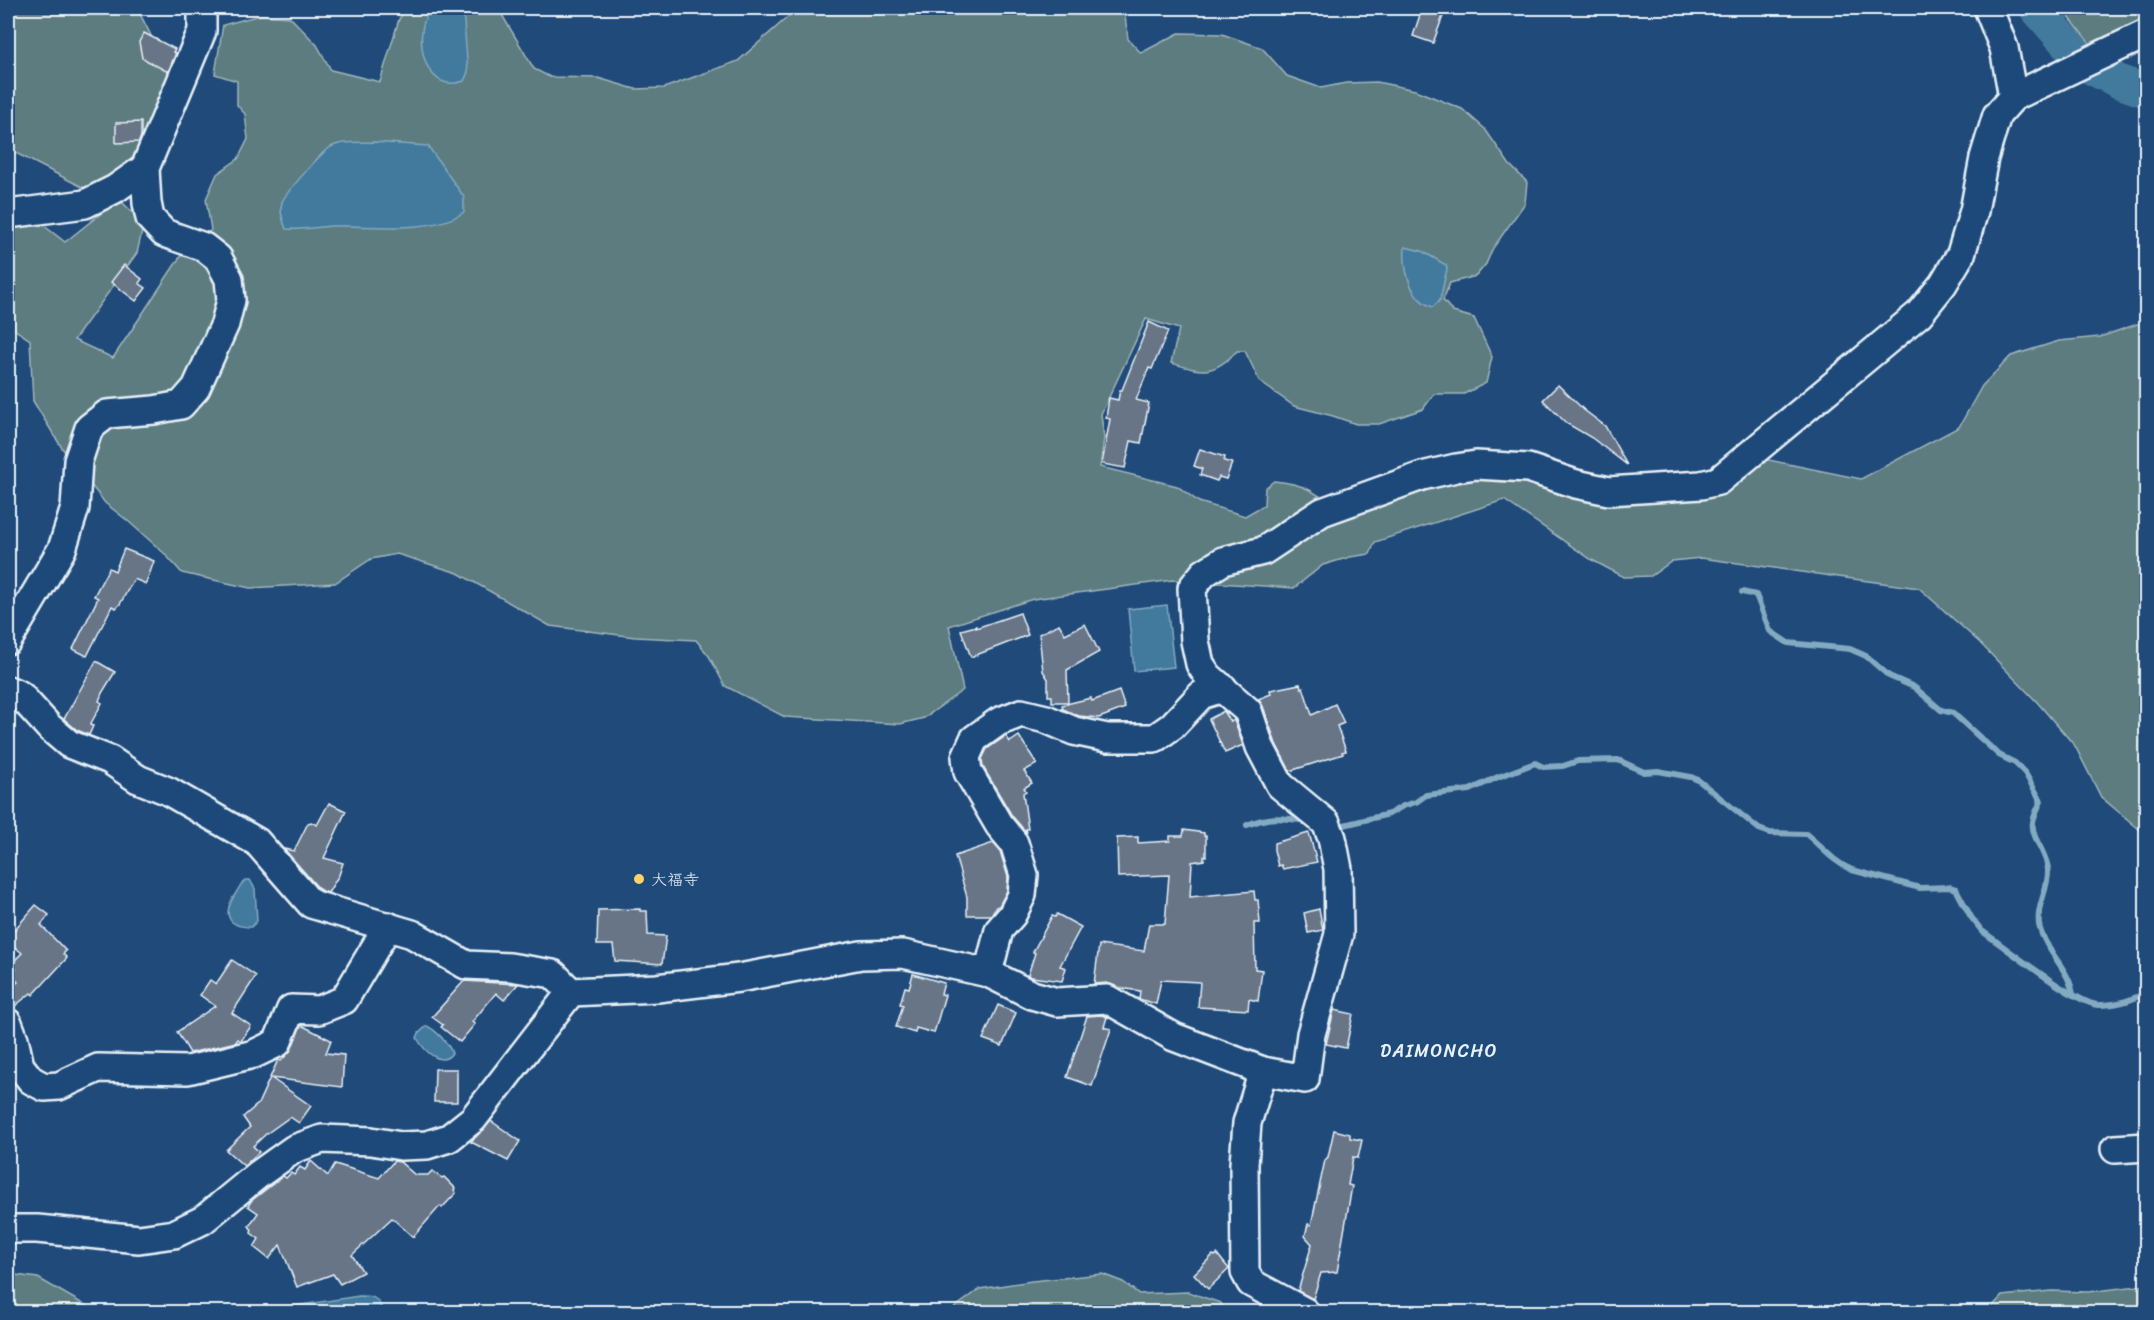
<svg xmlns="http://www.w3.org/2000/svg" width="2154" height="1320" font-family="Sriracha,'Klee One',sans-serif">
<rect width="100%" height="100%" fill="#1f4a7a"/>
<filter id="ink" filterUnits="userSpaceOnUse"><feTurbulence type="fractalNoise" baseFrequency=".0167" numOctaves="2"/><feDisplacementMap in="SourceGraphic" scale="12" xChannelSelector="R" yChannelSelector="G"/><feConvolveMatrix kernelMatrix="1 2 1 2 8 2 1 2 1" color-interpolation-filters="sRGB"/></filter>
<g filter="url(#ink)">
<g fill="#5b7b80" stroke="#a2b6bc" stroke-width="1.5">
<path d="M 8,8 L 122,8 L 139,12 L 172,77 L 139,157 L 92,192 L 8,149 Z"/>
<path d="M 406,8 L 498,8 L 534,69 L 550,77 L 598,78 L 635,89 L 664,88 L 738,61 L 798,8 L 1124,8 L 1128,39 L 1141,53 L 1179,33 L 1222,34 L 1262,48 L 1287,76 L 1321,88 L 1346,83 L 1377,82 L 1415,90 L 1462,109 L 1485,129 L 1509,164 L 1527,182 L 1525,203 L 1493,248 L 1486,264 L 1476,276 L 1450,283 L 1443,300 L 1453,312 L 1474,318 L 1492,357 L 1486,383 L 1464,394 L 1434,394 L 1423,409 L 1379,424 L 1356,424 L 1333,416 L 1294,406 L 1260,382 L 1245,351 L 1237,351 C 1213,376 1202,372 1171,363 L 1179,329 L 1146,319 L 1101,414 L 1104,438 L 1100,467 L 1177,486 L 1199,502 L 1245,516 L 1264,505 L 1265,488 L 1274,481 C 1309,484 1317,494 1344,515 L 1448,480 L 1523,477 L 1636,500 L 1714,497 L 1764,459 L 1861,479 L 1959,427 L 1982,386 L 2011,356 L 2059,341 L 2100,337 L 2146,321 L 2146,835 L 2101,797 L 2075,746 L 2037,702 L 1979,642 L 1919,588 L 1701,558 L 1672,561 L 1651,576 L 1624,577 L 1592,560 L 1504,500 L 1375,542 L 1370,554 L 1350,557 L 1323,565 L 1294,588 L 1173,580 L 1033,599 L 949,626 L 963,690 L 924,718 L 900,724 L 785,717 L 725,686 L 709,656 L 696,640 L 635,637 L 550,626 L 458,573 L 397,554 L 371,559 L 335,583 L 250,588 L 182,573 L 165,554 L 128,521 L 105,503 L 62,448 L 33,401 L 30,340 L 8,325 L 8,229 L 43,225 L 65,242 L 119,199 L 136,216 L 143,227 L 137,253 L 74,340 L 113,358 L 182,254 L 211,230 L 206,199 L 217,174 L 238,159 L 248,139 L 245,114 L 237,105 L 237,81 L 215,74 L 223,25 L 260,15 L 290,17 L 317,45 L 331,70 L 380,82 L 399,19 Z"/>
<path d="M 2062,8 L 2146,8 L 2146,22 L 2094,49 Z"/>
<path d="M 8,1274 L 38,1278 L 97,1312 L 8,1312 Z"/>
<path d="M 1102,1274 L 1123,1282 L 1139,1294 L 1188,1292 L 1221,1303 L 1225,1312 L 949,1312 L 980,1289 L 1032,1281 Z"/>
<path d="M 2146,1285 L 2146,1312 L 1987,1312 L 2002,1296 L 2051,1291 L 2088,1292 Z"/>
</g>
<g fill="#427a9e" stroke="#84aac2" stroke-width="1.5">
<path d="M 433,8 L 463,8 L 468,72 L 464,81 C 420,97 411,24 433,8 Z"/>
<path d="M 374,142 L 428,146 L 464,197 L 464,212 C 433,234 370,225 332,226 C 317,227 302,230 286,229 C 283,220 279,212 282,202 C 284,195 321,153 328,149 C 339,140 360,143 374,142 Z"/>
<path d="M 1405,247 L 1422,251 L 1446,265 L 1447,269 L 1440,300 L 1433,307 C 1410,300 1403,269 1405,247 Z"/>
<path d="M 1167,605 L 1174,667 L 1134,671 L 1128,609 Z"/>
<path d="M 246,880 L 250,880 L 255,889 L 257,921 L 251,927 C 227,927 223,914 234,896 C 238,890 240,884 246,880 Z"/>
<path d="M 427,1026 C 436,1030 449,1044 452,1053 C 441,1069 423,1049 417,1038 L 419,1033 Z"/>
<path d="M 359,1296 C 370,1296 377,1296 381,1307 L 377,1312 L 256,1312 Z"/>
</g>
<g fill="none" stroke-linecap="round" stroke-linejoin="round">
<g stroke="#84aac2" stroke-width="6">
<path d="M 1742,592 L 1756,595 L 1770,631 L 1788,643 L 1850,649 L 1866,656 L 1889,676 L 1914,687 L 1941,710 L 1953,713 L 1999,755 L 2015,763 L 2025,773 L 2041,801 C 2038,808 2034,815 2033,822 C 2030,836 2048,855 2048,870 C 2049,890 2034,909 2040,929 C 2047,953 2070,970 2073,995"/>
<path d="M 1336,824 L 1344,825 L 1389,814 L 1403,806 L 1416,802 L 1426,795 L 1470,790 L 1498,777 L 1535,763 L 1543,767 L 1563,766 L 1578,761 L 1618,760 L 1644,772 L 1658,771 L 1691,777 L 1698,780 L 1759,829 L 1770,833 L 1806,834 C 1821,846 1833,862 1852,870 L 1920,888 L 1949,887 L 1956,889 L 1971,917 L 1982,931 C 2005,947 2075,1003 2098,1005 C 2117,1006 2130,1000 2146,993"/>
<path d="M 1247,825 C 1270,815 1284,818 1308,821"/>
</g>
<path stroke="#427a9e" stroke-width="34" d="M 2036,8 L 2086,65 L 2120,82 L 2146,91"/>
</g>
<g fill="#687487" stroke="#e8f1f8" stroke-width="1.5">
<path d="M 1422,9 L 1443,16 L 1433,43 L 1413,36 Z"/>
<path d="M 144,33 L 175,49 L 173,52 L 176,53 L 168,72 L 142,58 L 139,42 Z"/>
<path d="M 141,122 L 141,136 L 139,142 L 116,143 L 116,123 Z"/>
<path d="M 124,265 L 142,279 L 139,283 L 146,288 L 136,301 L 111,282 Z"/>
<path d="M 1149,322 L 1168,331 L 1152,369 L 1149,368 L 1136,400 L 1149,403 L 1141,443 L 1131,441 L 1125,468 L 1102,464 L 1110,419 L 1106,418 L 1109,398 L 1118,400 L 1120,390 L 1122,390 Z"/>
<path d="M 1558,385 L 1584,410 L 1605,426 L 1627,465 L 1592,438 L 1566,423 L 1543,400 Z"/>
<path d="M 1200,449 L 1225,457 L 1224,461 L 1232,463 L 1226,479 L 1219,477 L 1217,481 L 1200,475 L 1202,469 L 1194,466 Z"/>
<path d="M 124,549 L 154,561 L 146,584 L 134,579 L 120,604 L 116,608 L 112,606 L 87,656 L 73,649 L 98,598 L 94,596 L 109,568 L 115,571 Z"/>
<path d="M 1020,613 L 1028,635 L 971,657 L 961,630 L 976,626 L 976,628 Z"/>
<path d="M 1059,624 L 1065,634 L 1085,624 L 1099,652 L 1067,670 L 1068,702 L 1052,702 L 1052,696 L 1048,696 L 1048,679 L 1043,671 L 1039,634 Z"/>
<path d="M 96,661 L 115,672 L 102,693 L 99,701 L 102,703 L 90,725 L 93,726 L 89,735 L 77,730 L 64,719 Z"/>
<path d="M 1300,684 L 1301,688 L 1303,687 L 1312,715 L 1335,704 L 1344,723 L 1337,726 L 1346,751 L 1342,752 L 1343,754 L 1290,771 L 1276,744 L 1263,706 L 1258,699 L 1271,694 L 1270,690 Z"/>
<path d="M 1119,691 L 1125,708 L 1099,718 L 1079,716 L 1063,709 L 1062,705 L 1091,698 L 1092,701 Z"/>
<path d="M 1224,711 L 1231,722 L 1234,720 L 1243,745 L 1225,753 L 1209,719 Z"/>
<path d="M 1006,736 L 1010,742 L 1019,736 L 1037,764 L 1024,771 L 1032,783 L 1024,788 L 1026,791 L 1023,793 L 1028,829 L 1026,829 L 1027,833 L 1012,816 L 983,767 L 982,759 L 987,749 Z"/>
<path d="M 329,803 L 346,811 L 324,858 L 343,863 L 339,875 L 328,893 L 320,890 L 284,849 L 294,851 L 308,823 L 311,822 L 317,825 Z"/>
<path d="M 1184,830 L 1204,833 L 1204,836 L 1206,836 L 1206,856 L 1204,856 L 1204,860 L 1192,862 L 1190,897 L 1254,891 L 1255,900 L 1258,900 L 1260,923 L 1254,923 L 1255,969 L 1262,970 L 1258,1001 L 1249,999 L 1248,1010 L 1198,1007 L 1200,982 L 1161,980 L 1156,1004 L 1139,999 L 1140,991 L 1120,988 L 1107,983 L 1094,984 L 1099,945 L 1144,951 L 1149,924 L 1165,924 L 1169,875 L 1118,877 L 1117,838 L 1138,837 L 1138,843 L 1170,841 L 1170,836 L 1183,836 Z"/>
<path d="M 1309,833 L 1317,862 L 1283,869 L 1281,865 L 1278,866 L 1274,850 L 1274,843 Z"/>
<path d="M 993,843 L 1000,851 L 1008,877 L 1007,891 L 999,906 L 996,907 L 991,915 L 967,915 L 967,897 L 955,856 Z"/>
<path d="M 36,905 L 49,915 L 41,925 L 66,951 L 63,954 L 67,958 L 33,995 L 31,993 L 15,1006 L 8,996 L 8,991 L 18,982 L 11,975 L 16,969 L 11,964 L 22,953 L 8,941 L 8,937 Z"/>
<path d="M 640,909 L 640,911 L 647,911 L 648,935 L 666,936 L 662,964 L 615,961 L 613,945 L 597,945 L 598,910 Z"/>
<path d="M 1319,909 L 1323,930 L 1308,933 L 1304,913 Z"/>
<path d="M 1057,914 L 1081,927 L 1060,966 L 1066,968 L 1062,981 L 1031,977 L 1028,975 L 1035,953 L 1033,952 L 1052,916 L 1055,917 Z"/>
<path d="M 232,960 L 256,976 L 232,1013 L 251,1026 L 241,1041 L 238,1039 L 236,1042 L 190,1053 L 177,1032 L 215,1006 L 200,995 L 210,980 L 216,984 Z"/>
<path d="M 913,974 L 944,983 L 941,994 L 945,995 L 934,1033 L 916,1028 L 915,1033 L 896,1027 L 903,1005 L 900,1004 L 905,987 L 909,988 Z"/>
<path d="M 464,981 L 518,984 L 504,1000 L 496,993 L 472,1022 L 475,1024 L 460,1042 L 441,1027 L 443,1025 L 432,1017 Z"/>
<path d="M 998,1005 L 1016,1013 L 1002,1046 L 983,1039 Z"/>
<path d="M 1334,1010 L 1353,1014 L 1346,1048 L 1326,1044 Z"/>
<path d="M 1102,1015 L 1107,1017 L 1104,1027 L 1111,1029 L 1092,1086 L 1067,1077 L 1087,1016 Z"/>
<path d="M 301,1025 L 331,1040 L 326,1053 L 344,1055 L 342,1087 L 271,1078 L 311,1106 L 299,1123 L 290,1117 L 266,1134 L 253,1146 L 259,1152 L 244,1166 L 226,1150 L 250,1127 L 243,1117 L 258,1104 L 278,1060 L 281,1061 L 291,1050 Z"/>
<path d="M 435,1069 L 457,1069 L 457,1102 L 434,1102 Z"/>
<path d="M 491,1121 L 520,1141 L 508,1161 L 471,1142 Z"/>
<path d="M 1334,1130 L 1350,1134 L 1350,1138 L 1362,1140 L 1358,1158 L 1353,1157 L 1348,1185 L 1352,1186 L 1337,1272 L 1321,1273 L 1313,1299 L 1298,1291 L 1312,1244 L 1305,1236 L 1308,1224 L 1311,1225 L 1325,1160 L 1328,1157 Z"/>
<path d="M 311,1161 L 328,1176 L 335,1164 L 379,1178 L 394,1161 L 400,1162 L 415,1175 L 428,1175 L 432,1171 L 442,1178 L 444,1177 L 455,1188 L 454,1190 L 456,1193 L 442,1208 L 440,1206 L 413,1237 L 392,1218 L 352,1255 L 363,1272 L 340,1284 L 333,1274 L 297,1287 L 280,1245 L 269,1259 L 254,1247 L 259,1239 L 251,1233 L 252,1230 L 249,1226 L 258,1213 L 248,1206 L 251,1201 L 283,1176 L 286,1178 L 291,1173 L 294,1175 L 300,1167 L 305,1170 Z"/>
<path d="M 1217,1254 L 1229,1269 L 1208,1289 L 1194,1274 L 1213,1255 L 1215,1256 Z"/>
</g>
<g fill="none" stroke-linecap="round" stroke-linejoin="round">
<defs>
<g id="minor">
<path d="M 1988,8 L 2004,48 L 2013,97"/>
<path d="M 8,214 L 85,204 L 115,189 L 145,168"/>
<path d="M 8,640 L 62,549 L 75,508 L 78,461 L 89,428 L 107,414 L 154,410 L 181,405 L 196,388 L 225,324 L 231,300 L 229,279 L 218,258 L 204,247 L 164,233 L 150,218 L 147,203 L 145,168 L 202,31 L 202,8"/>
<path d="M 8,690 L 20,695 L 49,727 L 69,744 L 110,760 L 138,779 L 168,791 L 257,842 L 311,904 L 412,934 L 466,965 L 510,967 L 553,974 L 571,992 L 657,988 L 739,978 L 861,955 L 903,954 L 988,973 L 1032,995 L 1057,1002 L 1107,999 L 1174,1037 L 1263,1071 L 1305,1079 L 1311,1034 L 1339,934 L 1338,869 L 1332,838 L 1326,823 L 1280,785 L 1260,747 L 1248,711 L 1208,676 L 1200,664 L 1195,641 L 1192,588 L 1204,573 L 1223,561 L 1263,551 L 1322,512 L 1422,476 L 1456,468 L 1476,465 L 1528,468 L 1576,484 L 1609,491 L 1701,485 L 1718,481 L 1919,314 L 1943,284 L 1961,254 L 1974,211 L 1984,158 L 1997,115 L 2013,97 L 2146,34"/>
<path d="M 988,973 L 999,930 L 1012,915 L 1022,895 L 1024,875 L 1014,843 L 999,825 L 968,772 L 966,757 L 974,739 L 998,722 L 1021,713 L 1046,719 L 1074,731 L 1107,738 L 1155,738 L 1172,726 L 1201,695 L 1223,688"/>
<path d="M 8,1023 L 14,1039 L 20,1066 L 31,1080 L 44,1087 L 59,1086 L 98,1068 L 188,1070 L 254,1054 L 277,1043 L 291,1009 L 319,1010 L 344,1000 L 388,926"/>
<path d="M 1263,1071 L 1247,1123 L 1244,1164 L 1245,1272 L 1251,1283 L 1305,1312"/>
<path d="M 2115,1149 L 2146,1147"/>
<path d="M 8,1229 L 37,1229 L 139,1239 L 174,1234 L 203,1220 L 259,1174 L 294,1149 L 322,1139 L 371,1141 L 401,1146 L 427,1145 L 449,1138 L 473,1119 L 571,992"/>
</g>
</defs>
<use href="#minor" stroke="#e8f1f8" stroke-width="32"/>
<use href="#minor" stroke="#1f4a7a" stroke-width="27"/>
</g>
</g>
<circle fill="#ffd166" stroke="#1f4a7a" stroke-width="2" cx="639" cy="879" r="6"/>
<g text-anchor="middle" dominant-baseline="central" stroke-width="5" stroke-linejoin="round" paint-order="stroke">
<g font-size="16" fill="#e8f1f8" stroke="#1f4a7a" text-anchor="start">
<text x="651" y="879">大福寺</text>
</g>
<g font-size="18" letter-spacing="1.5" fill="#e8f1f8" stroke="#1f4a7a">
<text x="1439" y="1051">DAIMONCHO</text>
</g>
</g>
<rect width="2154" height="1320" fill="none" stroke="#1f4a7a" stroke-width="30"/>
<rect x="15" y="15" width="2124" height="1290" fill="none" stroke="#e8f1f8" stroke-width="2" filter="url(#ink)"/>
</svg>
